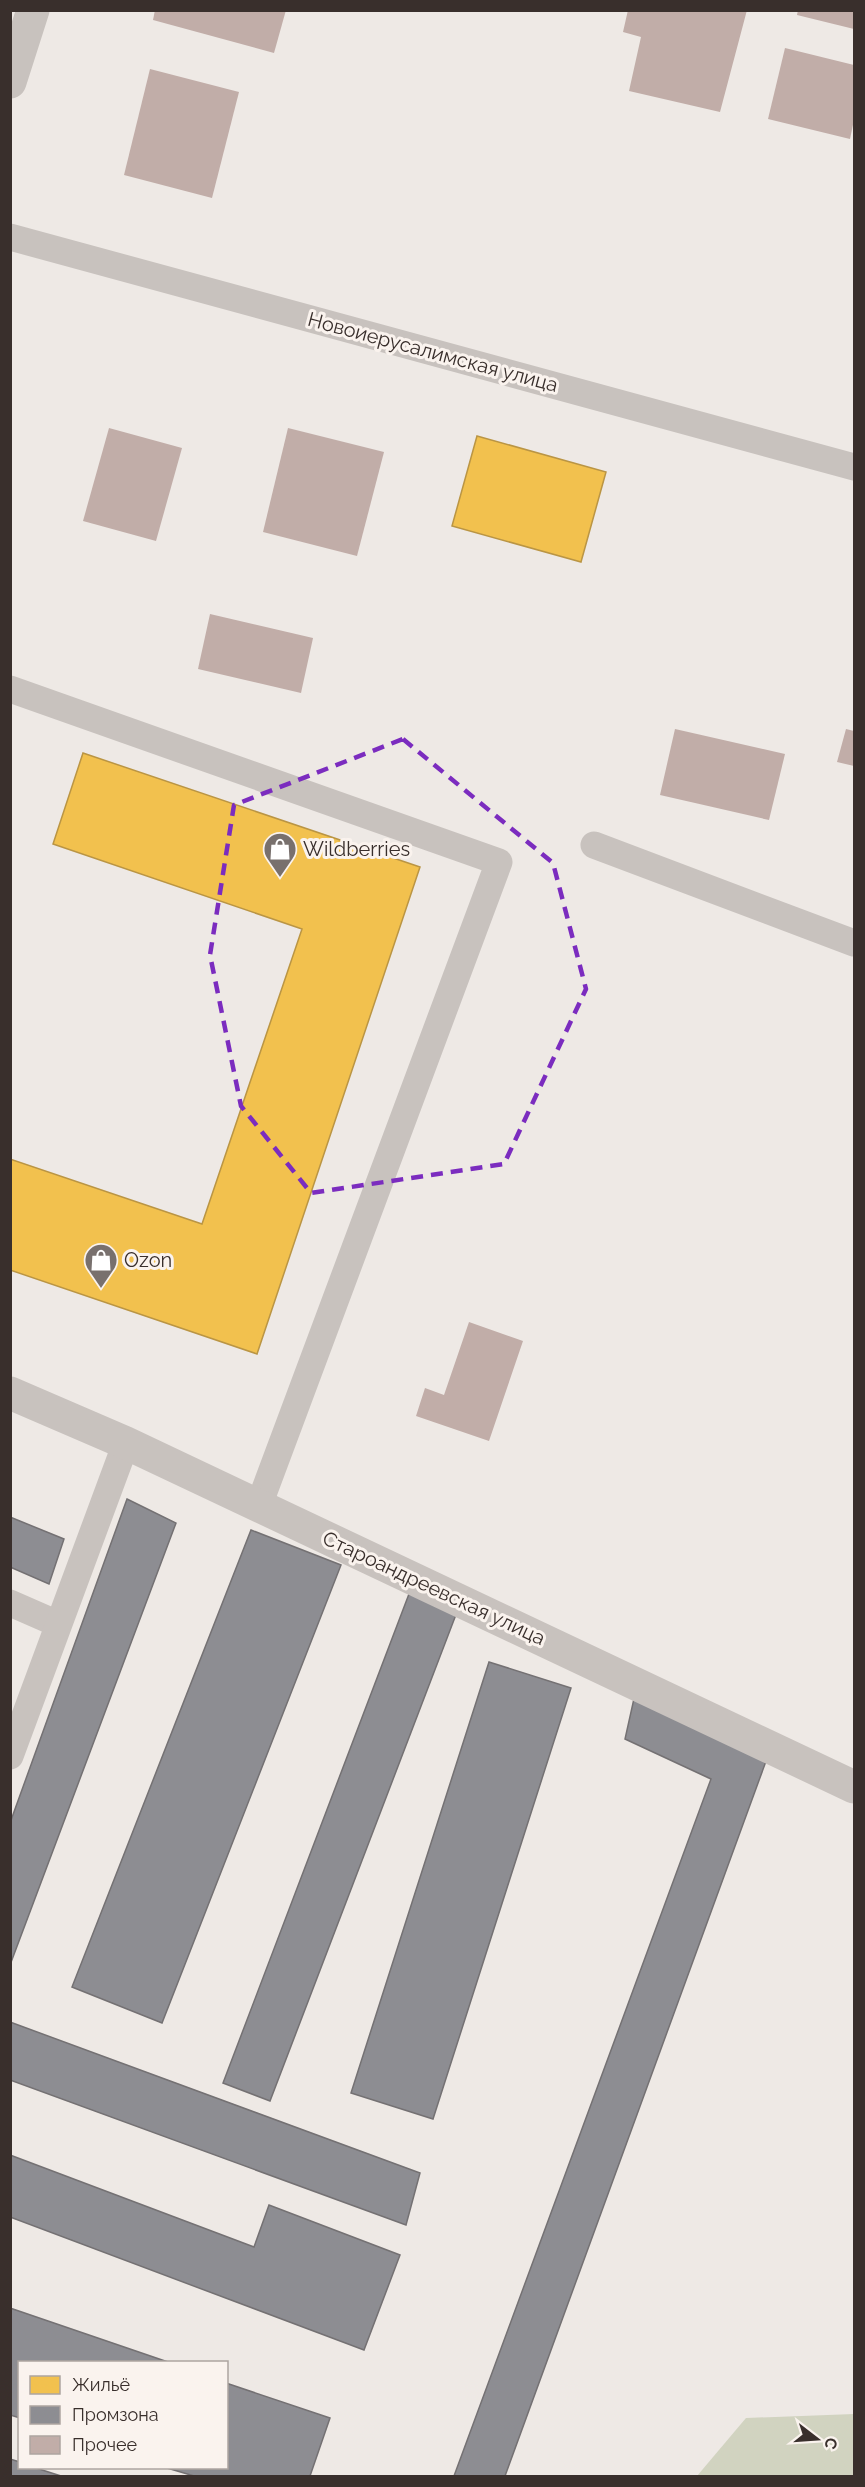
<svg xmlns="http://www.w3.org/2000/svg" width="865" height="2487" font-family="Raleway,sans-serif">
<rect width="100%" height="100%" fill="#eee9e5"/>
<path fill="#d1d3c0" d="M 854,2414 L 854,2476 L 697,2476 L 746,2418 Z"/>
<g fill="#f2c14e" stroke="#ba9544" stroke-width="1.5">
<path d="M 477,436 L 606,472 L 581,562 L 452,526 Z"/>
<path d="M 83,753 L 420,867 L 257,1354 L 10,1270 L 10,1159 L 202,1224 L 302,929 L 53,844 Z"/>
</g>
<g fill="#8d8d92" stroke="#747173" stroke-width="1.5">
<path d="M 127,1499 L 176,1523 L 10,1965 L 10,1823 Z"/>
<path d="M 10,1517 L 64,1539 L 49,1584 L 10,1567 Z"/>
<path d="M 251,1530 L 341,1565 L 162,2023 L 72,1987 Z"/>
<path d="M 409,1594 L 457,1612 L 270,2101 L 223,2083 Z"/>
<path d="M 489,1662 L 571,1688 L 433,2119 L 351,2093 Z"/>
<path d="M 635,1694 L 769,1753 L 505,2476 L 454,2476 L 711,1779 L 625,1739 Z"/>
<path d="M 10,2022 L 420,2173 L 406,2225 L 10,2080 Z"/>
<path d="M 10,2155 L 254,2247 L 269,2205 L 400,2255 L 364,2350 L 10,2217 Z"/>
<path d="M 10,2308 L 168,2362 L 20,2362 L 20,2418 L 10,2415 Z"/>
<path d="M 226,2383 L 330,2418 L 310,2476 L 194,2476 L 167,2468 L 226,2468 Z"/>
<path d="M 10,2459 L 20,2462 L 20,2468 L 36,2468 L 61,2476 L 10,2476 Z"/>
</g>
<g fill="#c1ada8">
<path d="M 155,10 L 286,10 L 274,53 L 153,20 Z"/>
<path d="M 628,10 L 747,10 L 720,112 L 629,91 L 641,37 L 623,32 Z"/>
<path d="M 798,10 L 854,10 L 854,29 L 797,15 Z"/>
<path d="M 785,48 L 854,65 L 854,120 L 850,139 L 768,119 Z"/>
<path d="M 150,69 L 239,92 L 212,198 L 124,175 Z"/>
<path d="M 109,428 L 182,448 L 156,541 L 83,521 Z"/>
<path d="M 288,428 L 384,452 L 357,556 L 263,532 Z"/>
<path d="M 210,614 L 313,638 L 301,693 L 198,669 Z"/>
<path d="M 675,729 L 785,754 L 769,820 L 660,795 Z"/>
<path d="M 846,729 L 854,731 L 854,766 L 837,762 Z"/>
<path d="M 469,1322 L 523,1341 L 489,1441 L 416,1416 L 425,1388 L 444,1395 Z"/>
</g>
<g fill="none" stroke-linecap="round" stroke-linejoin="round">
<g stroke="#c8c2be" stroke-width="27">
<path d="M 10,237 L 854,467"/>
<path d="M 10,689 L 499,862 L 259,1505"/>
<path d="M 594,845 L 854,943"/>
<path d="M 10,1603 L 58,1624"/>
<path d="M 10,1756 L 126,1443"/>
</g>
<path stroke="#c8c2be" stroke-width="33" d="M 10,82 L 33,10"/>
<path stroke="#c8c2be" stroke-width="33" d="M 10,1393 L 126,1443 L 854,1787"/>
</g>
<path fill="none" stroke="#7b2cbf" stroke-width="4.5" stroke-dasharray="12 8" stroke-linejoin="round" d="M 403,739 L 553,863 L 586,989 L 504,1164 L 311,1193 L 241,1106 L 210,955 L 234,805 Z"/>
<defs>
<symbol id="shop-pin" viewBox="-11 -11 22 30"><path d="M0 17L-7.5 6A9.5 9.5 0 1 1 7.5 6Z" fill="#78706d" stroke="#faf3ee"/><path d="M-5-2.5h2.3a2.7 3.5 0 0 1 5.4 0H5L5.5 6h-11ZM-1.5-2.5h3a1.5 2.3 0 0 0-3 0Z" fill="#fff"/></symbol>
</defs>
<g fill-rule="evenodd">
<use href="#shop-pin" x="261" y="830" width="38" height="52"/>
<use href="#shop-pin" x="82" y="1241" width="38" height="52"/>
</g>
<g text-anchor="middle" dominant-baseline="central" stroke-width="6" stroke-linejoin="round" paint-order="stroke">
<g font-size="20" fill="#392f2c" stroke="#faf3ee">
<text transform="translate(433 352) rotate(15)">Новоиерусалимская улица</text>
<text transform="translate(434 1588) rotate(25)">Староандреевская улица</text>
</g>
<g font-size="20" fill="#392f2c" stroke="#faf3ee" text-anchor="start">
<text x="303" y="849">Wildberries</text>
<text x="124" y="1260">Ozon</text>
</g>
</g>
<rect width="865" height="2487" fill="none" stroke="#392f2c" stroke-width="24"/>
<rect x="18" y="2361" width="210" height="108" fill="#faf3ee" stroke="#ada5a0" stroke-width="1.5"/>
<rect x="30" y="2376" width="30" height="18" fill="#f2c14e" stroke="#ada5a0" stroke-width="1.5"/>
<text x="72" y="2391" font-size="18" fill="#392f2c">Жильё</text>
<rect x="30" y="2406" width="30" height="18" fill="#8d8d92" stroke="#ada5a0" stroke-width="1.5"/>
<text x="72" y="2421" font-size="18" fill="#392f2c">Промзона</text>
<rect x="30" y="2436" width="30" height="18" fill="#c1ada8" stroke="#ada5a0" stroke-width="1.5"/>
<text x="72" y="2451" font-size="18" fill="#392f2c">Прочее</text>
<g transform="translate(817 2439) rotate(107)" stroke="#faf3ee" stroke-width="4.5" paint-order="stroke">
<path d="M0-4.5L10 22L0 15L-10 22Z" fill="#392f2c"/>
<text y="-9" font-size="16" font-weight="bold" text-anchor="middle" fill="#392f2c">С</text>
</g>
</svg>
